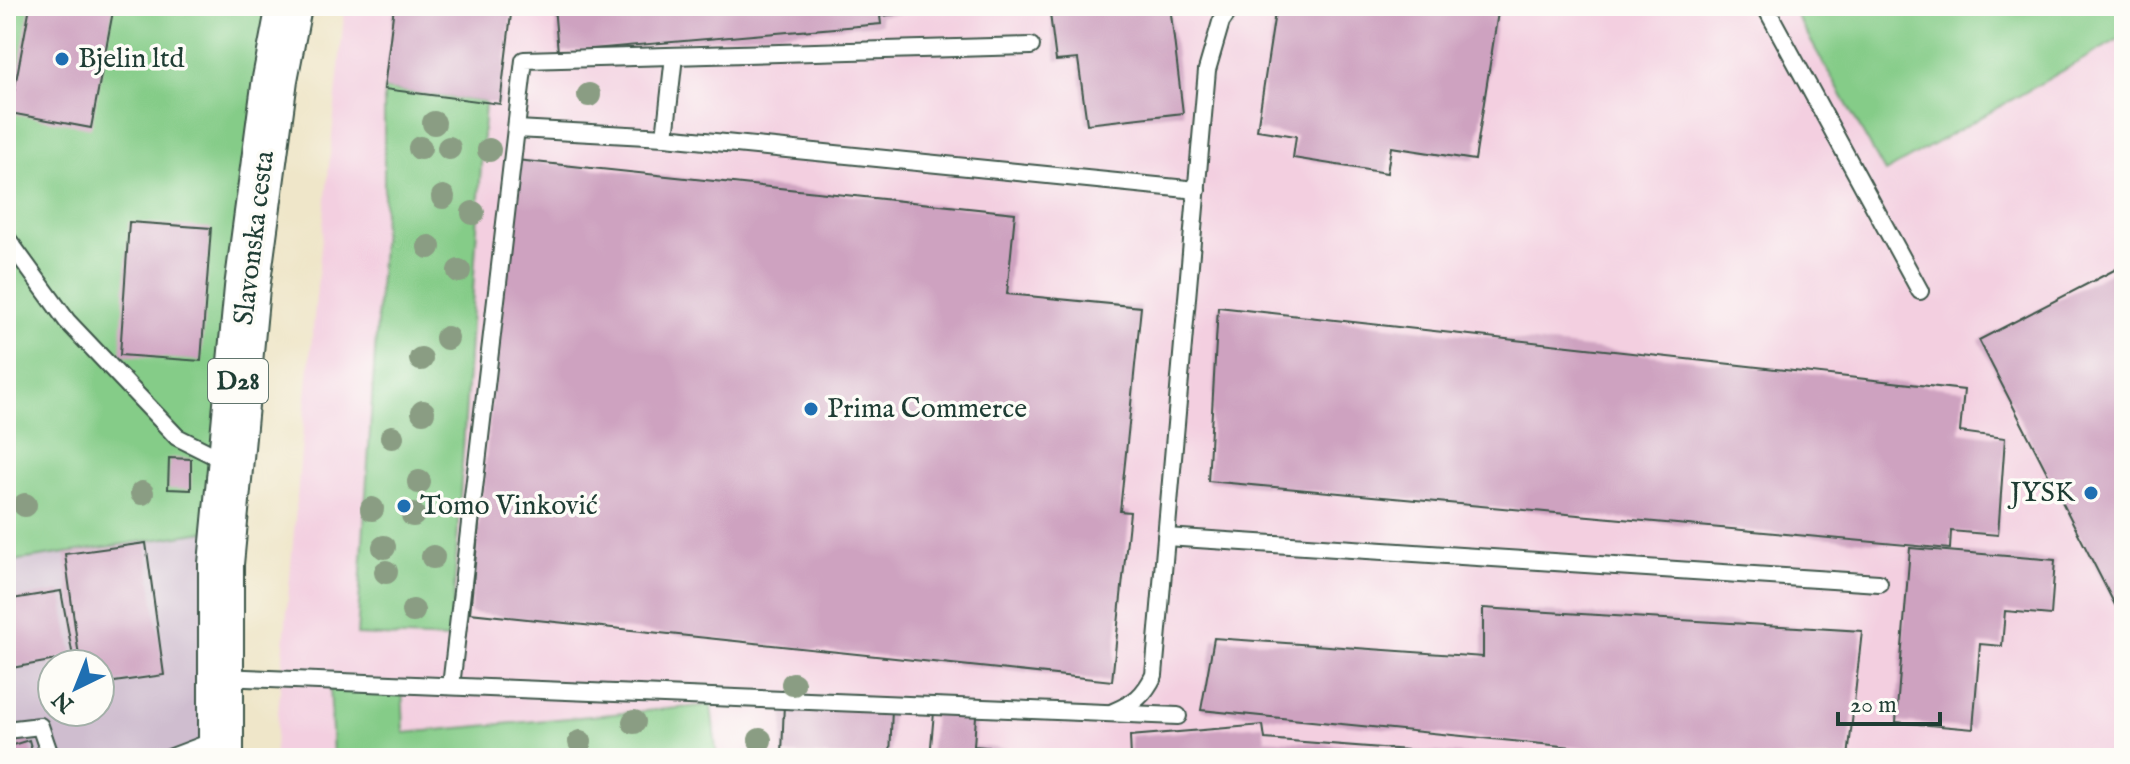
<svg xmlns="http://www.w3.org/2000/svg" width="2130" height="764" font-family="'IM FELL English',serif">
<rect width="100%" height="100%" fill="#fdfcf7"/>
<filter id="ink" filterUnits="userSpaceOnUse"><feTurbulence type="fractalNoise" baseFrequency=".0125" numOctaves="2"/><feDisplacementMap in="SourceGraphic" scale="16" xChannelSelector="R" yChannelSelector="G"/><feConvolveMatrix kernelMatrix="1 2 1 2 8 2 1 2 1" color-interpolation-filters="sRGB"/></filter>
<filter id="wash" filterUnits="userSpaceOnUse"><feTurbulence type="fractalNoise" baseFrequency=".006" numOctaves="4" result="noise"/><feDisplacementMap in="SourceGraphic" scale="32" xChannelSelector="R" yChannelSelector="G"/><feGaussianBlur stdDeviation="1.8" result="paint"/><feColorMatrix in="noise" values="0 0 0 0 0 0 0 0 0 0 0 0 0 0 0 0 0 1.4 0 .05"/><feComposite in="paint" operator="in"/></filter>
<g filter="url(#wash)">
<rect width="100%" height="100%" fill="#efe6c9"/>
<path fill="#f3cfe0" d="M 345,6 L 2124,6 L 2124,758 L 274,758 L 304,417 Z"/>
<path fill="#cfbdcf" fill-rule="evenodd" d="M 224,529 L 221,758 L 6,758 L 6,562 ZM 52,664 L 100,664 L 100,712 L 52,712 Z"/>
<g fill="#85cc88" stroke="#52845e" stroke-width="2">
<path d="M 6,6 L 289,6 L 224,529 L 6,562 Z"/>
<path d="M 1791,6 L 2124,6 L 2124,36 L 1885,172 Z"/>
<path d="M 384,89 L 485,102 L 451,639 L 357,635 L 384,212 Z"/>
<path d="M 330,681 L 402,684 L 404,733 L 711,705 L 717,758 L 333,758 Z"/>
</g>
<g id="blocks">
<g fill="#cea2c0">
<path d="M 30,6 L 114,6 L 91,128 L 10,113 Z"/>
<path d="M 394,6 L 512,6 L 500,104 L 384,89 Z"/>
<path d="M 554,6 L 950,6 L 950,8 L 880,16 L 881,24 L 558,52 Z"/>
<path d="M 1049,6 L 1170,6 L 1183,113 L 1087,124 L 1078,59 L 1056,61 Z"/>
<path d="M 1276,6 L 1341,6 L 1383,13 L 1384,6 L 1499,6 L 1475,160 L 1391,147 L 1387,173 L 1293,158 L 1296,136 L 1257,130 Z"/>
<path d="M 516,160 L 1015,213 L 1007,294 L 1141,307 L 1120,511 L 1130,512 L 1112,681 L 470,613 Z"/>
<path d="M 129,222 L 211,228 L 201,361 L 120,355 Z"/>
<path d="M 2124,265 L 2124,601 L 2115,605 L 1979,340 Z"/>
<path d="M 1218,307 L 1964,390 L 1960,432 L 2005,438 L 1998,535 L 1951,531 L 1950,549 L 1208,481 Z"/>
<path d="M 169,458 L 191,459 L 191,490 L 168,489 Z"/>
<path d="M 146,543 L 164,675 L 100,684 L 100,664 L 80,664 L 65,554 Z"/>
<path d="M 1910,548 L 2055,560 L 2051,615 L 2005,611 L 2002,646 L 1980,644 L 1973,729 L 1896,722 Z"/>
<path d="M 61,591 L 73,657 L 6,669 L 6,600 Z"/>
<path d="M 1483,608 L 1862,631 L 1848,758 L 1682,758 L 1201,710 L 1214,638 L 1483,657 Z"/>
<path d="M 784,703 L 892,708 L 890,758 L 782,754 Z"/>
<path d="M 934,712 L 976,716 L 974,746 L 1019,750 L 1019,758 L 930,758 Z"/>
<path d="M 1263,725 L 1265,739 L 1485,756 L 1485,758 L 1131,758 L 1130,736 Z"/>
<path d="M 29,740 L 34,758 L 6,758 L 6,747 Z"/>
</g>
</g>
</g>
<g filter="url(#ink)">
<use href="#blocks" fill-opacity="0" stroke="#3e564a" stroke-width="2"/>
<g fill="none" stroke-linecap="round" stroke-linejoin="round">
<defs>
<g id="service">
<path d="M 1765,6 L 1920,291"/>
<path d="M 674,56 L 665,137 L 1197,190"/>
<path d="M 517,129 L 665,137"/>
<path d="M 6,237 L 67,321 L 177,437 L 229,463"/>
<path d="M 1166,537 L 1879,583"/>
<path d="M 221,677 L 1178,716"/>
<path d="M 451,686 L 524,60 L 1031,46"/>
<path d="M 1113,712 C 1134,703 1144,696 1154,675 L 1207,70 L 1221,22 L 1232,6"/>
<path d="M 6,730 L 40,726 L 51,758"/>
<path d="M 169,758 L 219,739"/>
</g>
<path id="primary" d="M 221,758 L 221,564 L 247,288 L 275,79 L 289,6"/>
</defs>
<use href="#service" stroke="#3e564a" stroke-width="20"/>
<use href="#primary" stroke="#3e564a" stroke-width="48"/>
<use href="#service" stroke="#fff" stroke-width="16"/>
<use href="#primary" stroke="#fff" stroke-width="44"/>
</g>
<g fill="#8a9d83">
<circle cx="589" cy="95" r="12"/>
<circle cx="434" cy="123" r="12"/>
<circle cx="420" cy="148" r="12"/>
<circle cx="449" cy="148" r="12"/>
<circle cx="489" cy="150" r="12"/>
<circle cx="443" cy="197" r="12"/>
<circle cx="473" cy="213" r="12"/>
<circle cx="429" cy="247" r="12"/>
<circle cx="459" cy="271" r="12"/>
<circle cx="447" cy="338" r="12"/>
<circle cx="421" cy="359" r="12"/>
<circle cx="423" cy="412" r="12"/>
<circle cx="392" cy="437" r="12"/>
<circle cx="419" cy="482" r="12"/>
<circle cx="142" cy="493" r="12"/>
<circle cx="25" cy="505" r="12"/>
<circle cx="372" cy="509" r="12"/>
<circle cx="413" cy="515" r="12"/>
<circle cx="384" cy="547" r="12"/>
<circle cx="433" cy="557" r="12"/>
<circle cx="386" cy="572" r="12"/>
<circle cx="413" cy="611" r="12"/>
<circle cx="793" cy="684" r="12"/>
<circle cx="634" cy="722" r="12"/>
<circle cx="760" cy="740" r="12"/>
<circle cx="580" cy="742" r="12"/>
</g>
</g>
<g fill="#1f6fb2" stroke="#fdfcf7" stroke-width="3">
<circle cx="62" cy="59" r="8"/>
<circle cx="811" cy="409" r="8"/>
<circle cx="2091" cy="493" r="8"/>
<circle cx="404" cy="506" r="8"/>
</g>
<g text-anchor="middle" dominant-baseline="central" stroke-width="7" stroke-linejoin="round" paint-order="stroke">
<rect fill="#fdfcf7" stroke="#62766e" stroke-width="2" x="208" y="359" width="60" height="44" rx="6"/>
<g font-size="26" font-weight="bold" fill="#1f3d34">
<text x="238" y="381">D28</text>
</g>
<g font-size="28" fill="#1f3d34" stroke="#fdfcf7" text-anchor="start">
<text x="78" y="59">Bjelin ltd</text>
<text x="827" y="409">Prima Commerce</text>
<text x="2075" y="493" text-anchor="end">JYSK</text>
<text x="420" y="506">Tomo Vinković</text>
</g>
<g font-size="28" fill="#1f3d34" stroke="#fdfcf7">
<text transform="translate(255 238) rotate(-83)">Slavonska cesta</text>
</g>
</g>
<rect width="2130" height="764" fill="none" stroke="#fdfcf7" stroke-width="32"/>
<g transform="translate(76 688) rotate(223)"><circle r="38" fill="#fdfcf7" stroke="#a4b0a9" stroke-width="2"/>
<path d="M0-6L14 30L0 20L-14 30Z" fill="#1f6fb2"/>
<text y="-12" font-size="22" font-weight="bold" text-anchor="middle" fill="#1f3d34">N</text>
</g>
<path d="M1838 712v12h102v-12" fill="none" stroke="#1f3d34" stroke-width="4"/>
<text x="1850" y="712" font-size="24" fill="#1f3d34" stroke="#fdfcf7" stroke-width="6" paint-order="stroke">20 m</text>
</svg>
